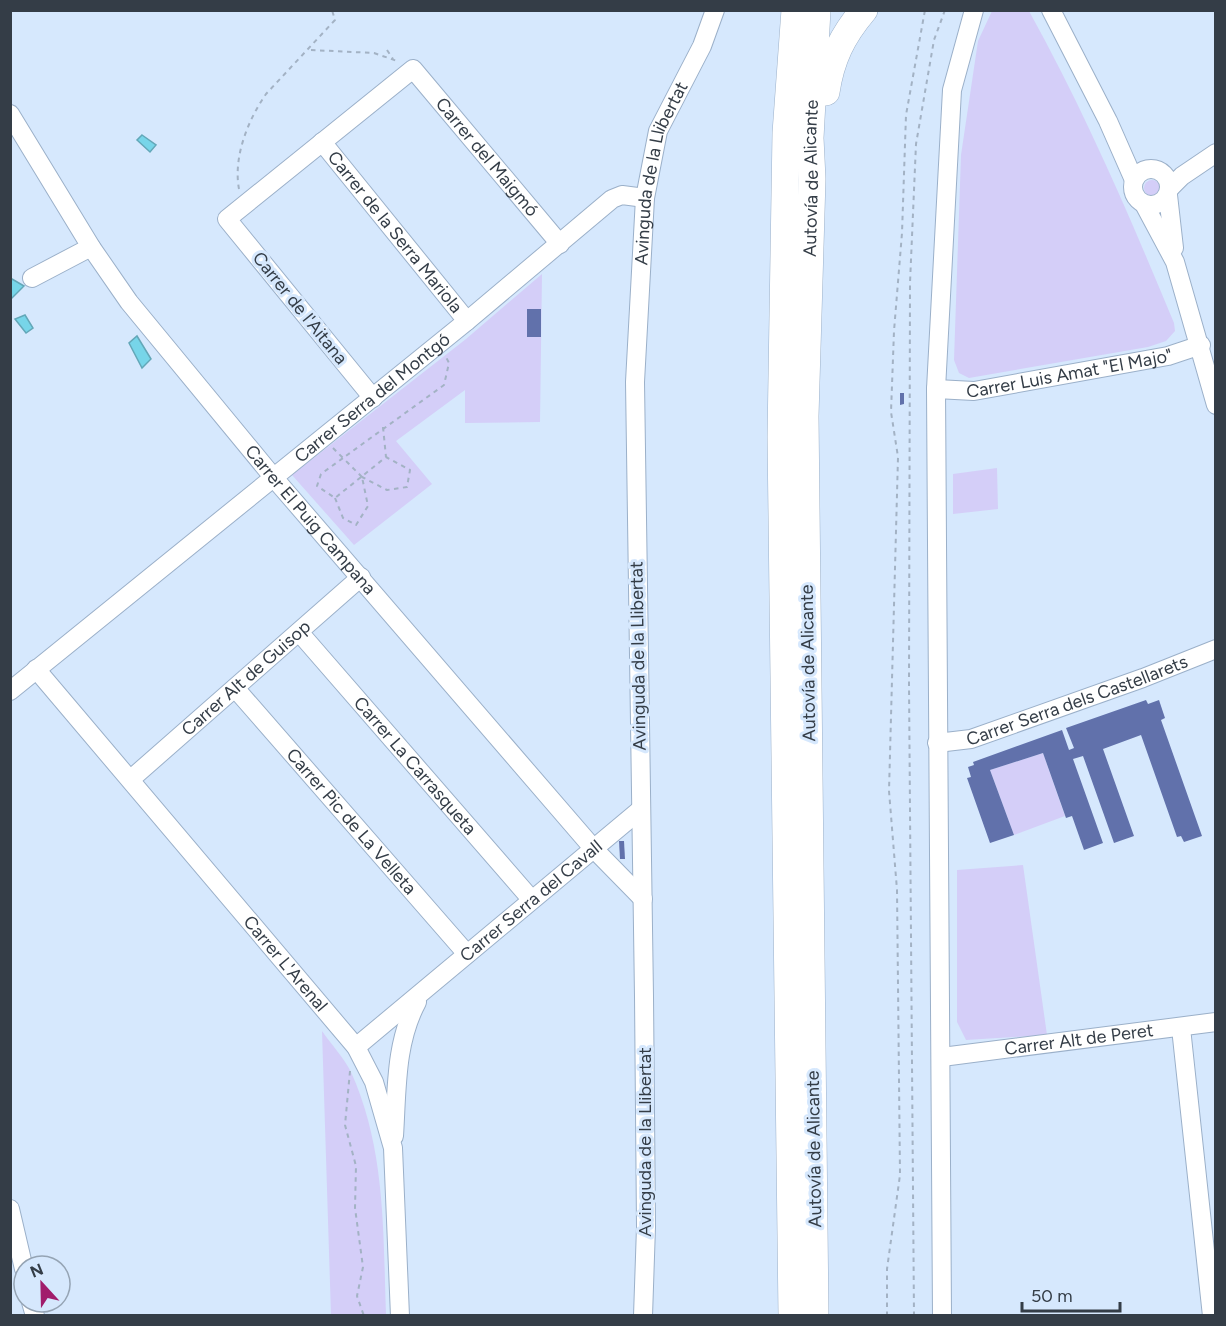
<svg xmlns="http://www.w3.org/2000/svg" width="1226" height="1326" font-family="Figtree,sans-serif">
<rect width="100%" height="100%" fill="#d6e8fd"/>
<g fill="#d4cef8">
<path d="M 992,11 L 1029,11 C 1085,112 1130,217 1174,323 L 1175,331 L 1166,341 L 1148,347 L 969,378 L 959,373 L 954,360 L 961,155 L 978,41 Z"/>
<circle cx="1152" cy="188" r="8"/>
<path d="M 542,274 L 540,422 L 465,423 L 465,390 L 396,441 L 432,484 L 354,545 L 292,475 L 466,339 Z"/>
<path d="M 997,468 L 998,509 L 953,514 L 953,474 Z"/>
<path d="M 1043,753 L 1065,816 L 1014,835 L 990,770 Z"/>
<path d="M 1023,865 L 1047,1035 L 966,1040 L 957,1022 L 957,870 Z"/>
<path d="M 322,1031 C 331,1044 344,1058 351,1072 C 386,1150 383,1232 386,1315 L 331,1315 Z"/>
</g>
<g fill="#77d5e9" stroke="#63a7b8" stroke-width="1.5">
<path d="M 142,135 L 156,145 L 150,152 L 137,140 Z"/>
<path d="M 12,279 L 24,286 L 11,299 L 11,281 Z"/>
<path d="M 25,315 L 33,328 L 26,333 L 15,319 Z"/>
<path d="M 137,336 L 151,359 L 142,368 L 129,343 Z"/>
</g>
<g fill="#6171ab">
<rect x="527" y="309" width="14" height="28"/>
<path d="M 900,393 L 904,393 L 904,404 L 900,405 Z"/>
<path d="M 1146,700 L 1148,704 L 1159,700 L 1165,718 L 1161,720 L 1202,836 L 1184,842 L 1181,836 L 1177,837 L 1141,735 L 1103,749 L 1134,836 L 1114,843 L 1083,756 L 1073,759 L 1103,843 L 1084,850 L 1072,816 L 1066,818 L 1043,753 L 990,770 L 1014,835 L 990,843 L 967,778 L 971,777 L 968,767 L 974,765 L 973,762 L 1062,730 L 1069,750 L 1074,748 L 1066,728 Z"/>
<path d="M 619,841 L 624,841 L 625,859 L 620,859 Z"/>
</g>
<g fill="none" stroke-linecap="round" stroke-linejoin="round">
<defs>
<g id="minor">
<path d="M 1051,10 L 1108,121 L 1134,180"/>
<path id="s1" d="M 10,114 L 91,247 L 129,302 L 274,478 L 593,848 L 643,899"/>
<path id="s2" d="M 322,142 L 467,321"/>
<circle cx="1151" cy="187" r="18"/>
<path d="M 1169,189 L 1182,176 L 1216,153"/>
<path d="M 1168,195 L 1174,248"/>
<path d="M 1144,204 L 1175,262 L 1216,405"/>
<path d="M 32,278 L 91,247"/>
<path id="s3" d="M 936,389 L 974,391 L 1168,356 L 1201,345"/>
<path id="s4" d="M 373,398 L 227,219 L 413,69 L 560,244"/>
<path id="s5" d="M 299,632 L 531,899"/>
<path id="s6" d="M 36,669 L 356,1047 L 374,1082 L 393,1148 L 400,1316"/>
<path id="s7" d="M 235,688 L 467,954"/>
<path id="s8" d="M 10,691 L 467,321 L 612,199 L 622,195 L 645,198"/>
<path id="s9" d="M 937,743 L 971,739 L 1143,678 L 1216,649"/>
<path id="s10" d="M 131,779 L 361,577"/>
<path d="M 1181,1028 L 1212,1316"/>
<path id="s11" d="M 356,1047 L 640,810"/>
<path id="s12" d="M 942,1057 L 1216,1022"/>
<path d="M 394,1136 C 397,1090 395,1043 417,1002"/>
<path d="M 10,1209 L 24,1269"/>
<path d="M 31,1302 L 35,1316"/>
<path id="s13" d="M 643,1316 L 646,1227 L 644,996 L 635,382 L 645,198 L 658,131 L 702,46 L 715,10"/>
<path d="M 942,1316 L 936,389 L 952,90 L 974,10"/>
</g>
<g id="highway">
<path d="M 826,92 C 831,59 842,36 864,10"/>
<path d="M 792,1316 L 781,437 L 786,133 L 795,10"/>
<path id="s14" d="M 815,1316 L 805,416 L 812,179 L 810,138 L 817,10"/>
</g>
</defs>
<use href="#minor" stroke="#9bb0c9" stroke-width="20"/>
<use href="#highway" stroke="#9bb0c9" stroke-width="28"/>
<g stroke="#a3b2c4" stroke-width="2" stroke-dasharray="4.5 4.5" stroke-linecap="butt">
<path d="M 311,50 L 374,53 L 397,61"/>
<path d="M 387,50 L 393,59"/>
<path d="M 239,189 C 233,157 248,120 266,94 L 335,20 L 332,10"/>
<path d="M 383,427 L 386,457"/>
<path d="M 333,448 L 343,458 L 444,385 L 449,363 L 446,357"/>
<path d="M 362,477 L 343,458 L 321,474 L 317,486 L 335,498 L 386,457 L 410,470 L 407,487 L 387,490 L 362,477"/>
<path d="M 335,498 L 343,518 L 356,525 L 368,506 L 362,477"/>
<path d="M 350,1071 L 345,1125 L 356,1166 L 355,1208 L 363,1267 L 357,1296 L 364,1316"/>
<path d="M 887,1316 L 887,1269 L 900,1175 L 897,890 L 889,791 L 898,457 L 891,412 L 894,331 L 902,233 L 906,115 L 925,10"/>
<path d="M 914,1316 L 909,684 L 910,283 L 916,144 L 934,40 L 945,10"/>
</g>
<use href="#minor" stroke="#fff" stroke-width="18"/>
<use href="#highway" stroke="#fff" stroke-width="27"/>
</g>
<g text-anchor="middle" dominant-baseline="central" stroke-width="6" stroke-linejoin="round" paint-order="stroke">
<g font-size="18" fill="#343d47" stroke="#d6e8fd">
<text stroke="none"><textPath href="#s4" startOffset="585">Carrer del Maigmó</textPath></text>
<text stroke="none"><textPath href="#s13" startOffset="1146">Avinguda de la Llibertat</textPath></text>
<text stroke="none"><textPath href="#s14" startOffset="1138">Autovía de Alicante</textPath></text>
<text stroke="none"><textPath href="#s2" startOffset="116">Carrer de la Serra Mariola</textPath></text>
<text transform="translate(300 308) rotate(51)">Carrer de l'Aitana</text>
<text stroke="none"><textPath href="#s3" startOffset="135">Carrer Luis Amat "El Majo"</textPath></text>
<text stroke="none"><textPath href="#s8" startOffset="466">Carrer Serra del Montgó</textPath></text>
<text stroke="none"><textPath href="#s1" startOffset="506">Carrer El Puig Campana</textPath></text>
<text transform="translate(638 656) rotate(-91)">Avinguda de la Llibertat</text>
<text transform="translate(808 663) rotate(-91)">Autovía de Alicante</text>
<text stroke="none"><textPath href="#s10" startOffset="153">Carrer Alt de Guisop</textPath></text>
<text stroke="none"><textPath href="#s9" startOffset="147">Carrer Serra dels Castellarets</textPath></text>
<text stroke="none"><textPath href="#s5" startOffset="177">Carrer La Carrasqueta</textPath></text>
<text stroke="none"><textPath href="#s7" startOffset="177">Carrer Pic de La Velleta</textPath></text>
<text stroke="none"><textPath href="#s11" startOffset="228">Carrer Serra del Cavall</textPath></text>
<text stroke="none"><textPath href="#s6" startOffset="386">Carrer L'Arenal</textPath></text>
<text stroke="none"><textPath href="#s12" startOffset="138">Carrer Alt de Peret</textPath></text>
<text transform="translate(645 1142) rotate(-90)">Avinguda de la Llibertat</text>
<text transform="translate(814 1149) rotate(-91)">Autovía de Alicante</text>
</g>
</g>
<rect width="1226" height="1326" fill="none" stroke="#343d47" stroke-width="24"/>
<g transform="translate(42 1284) rotate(338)"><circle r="28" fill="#d6e8fd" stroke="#95a4b4" stroke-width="1.5"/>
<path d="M0-4.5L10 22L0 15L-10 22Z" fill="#a11c6b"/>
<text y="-9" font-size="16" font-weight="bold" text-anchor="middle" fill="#343d47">N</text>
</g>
<path d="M1022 1302v9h98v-9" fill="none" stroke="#343d47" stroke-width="3"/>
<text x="1031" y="1302" font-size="18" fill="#343d47" stroke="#d6e8fd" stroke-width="4.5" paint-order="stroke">50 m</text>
</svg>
